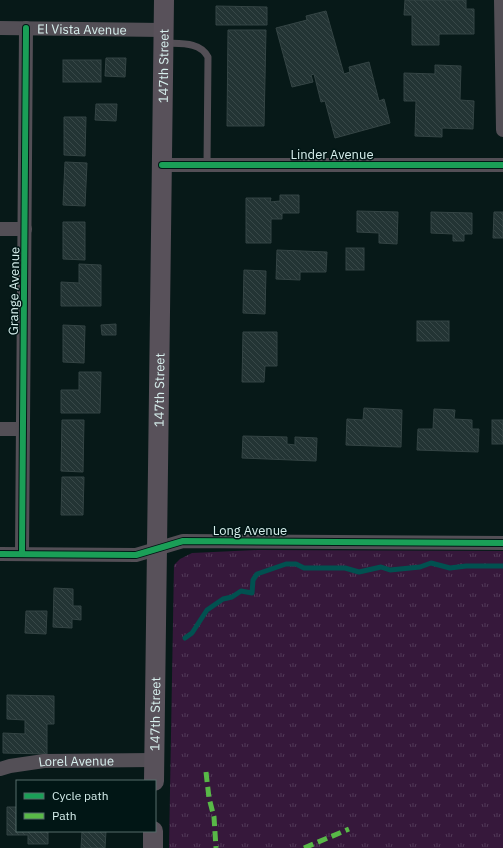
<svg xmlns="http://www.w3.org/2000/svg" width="503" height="848" font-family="'IBM Plex Sans',sans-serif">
<defs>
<pattern id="grass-tufts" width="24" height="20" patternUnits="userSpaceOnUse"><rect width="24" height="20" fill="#36183b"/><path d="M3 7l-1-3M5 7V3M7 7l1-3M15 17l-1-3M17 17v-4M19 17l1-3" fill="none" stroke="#523a58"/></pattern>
<pattern id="building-back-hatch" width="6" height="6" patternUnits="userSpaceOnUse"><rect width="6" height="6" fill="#233434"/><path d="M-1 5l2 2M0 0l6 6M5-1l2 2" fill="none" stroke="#384848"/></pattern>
</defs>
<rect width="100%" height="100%" fill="#071918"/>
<path fill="url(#grass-tufts)" d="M 258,550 L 503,551 L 503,848 L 169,848 L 174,565 L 180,559 L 192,553 Z"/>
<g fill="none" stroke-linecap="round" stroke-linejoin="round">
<path stroke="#015150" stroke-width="5" d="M 185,638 L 192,633 L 207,610 L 223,599 L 232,597 L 241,591 L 252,593 L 253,580 L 257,574 L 286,564 L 296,564 L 304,568 L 345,568 L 359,572 L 381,567 L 390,570 L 420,567 L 431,563 L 450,568 L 466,566 L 503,566"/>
</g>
<g fill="url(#building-back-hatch)" stroke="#344444">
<path d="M 405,0 L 466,0 L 466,9 L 474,9 L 474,34 L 439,34 L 439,45 L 412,45 L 412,15 L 404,15 Z"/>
<path d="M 216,6 L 267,7 L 267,25 L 216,25 Z"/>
<path d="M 326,11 L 344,74 L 350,72 L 349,67 L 369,62 L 379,101 L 384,99 L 390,123 L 335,138 L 325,101 L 321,102 L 314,74 L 311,75 L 313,82 L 292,87 L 276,28 L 307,20 L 306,16 Z"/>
<path d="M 228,30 L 266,30 L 264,126 L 227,126 Z"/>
<path d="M 106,58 L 126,58 L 125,77 L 105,76 Z"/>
<rect x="63" y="60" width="38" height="22"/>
<path d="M 435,65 L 461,66 L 460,100 L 474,101 L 473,129 L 442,128 L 442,137 L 415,136 L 416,101 L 404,101 L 404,73 L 435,74 Z"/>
<path d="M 96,104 L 117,104 L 116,121 L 95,120 Z"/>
<path d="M 64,117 L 86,117 L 85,156 L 64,155 Z"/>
<path d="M 65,162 L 87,163 L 85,206 L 63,205 Z"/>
<path d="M 280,195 L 299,195 L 299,213 L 282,213 L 282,219 L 271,219 L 271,243 L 246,243 L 246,198 L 271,198 L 270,202 L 280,201 Z"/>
<path d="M 357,211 L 398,212 L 397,244 L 379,243 L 379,233 L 357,232 Z"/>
<path d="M 431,212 L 472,213 L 472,234 L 464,234 L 464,241 L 453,241 L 453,234 L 431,233 Z"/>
<path d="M 494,212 L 503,212 L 503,238 L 493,238 Z"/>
<path d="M 63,222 L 85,222 L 85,260 L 63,259 Z"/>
<rect x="346" y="248" width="18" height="22"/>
<path d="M 277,250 L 327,252 L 326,272 L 300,272 L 300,280 L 276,279 Z"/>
<path d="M 79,264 L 101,265 L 101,306 L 61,306 L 61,282 L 79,283 Z"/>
<path d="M 244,270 L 266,271 L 265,314 L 243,313 Z"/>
<rect x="417" y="321" width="32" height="20"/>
<path d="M 116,324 L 116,335 L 102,335 L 101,325 Z"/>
<path d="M 63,325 L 85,326 L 84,363 L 63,362 Z"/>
<path d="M 243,332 L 277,332 L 277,366 L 265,366 L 264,382 L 242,382 Z"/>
<path d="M 79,372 L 101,372 L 100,413 L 61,413 L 61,390 L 79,390 Z"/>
<path d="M 364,408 L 402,410 L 401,447 L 346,445 L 347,419 L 363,420 Z"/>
<path d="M 434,409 L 455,410 L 454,419 L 472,420 L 472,429 L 479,429 L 478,452 L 417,450 L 418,429 L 433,429 Z"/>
<path d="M 62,420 L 84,420 L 83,472 L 61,471 Z"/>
<rect x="492" y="420" width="11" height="24"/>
<path d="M 243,436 L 287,437 L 287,444 L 295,445 L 295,437 L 317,438 L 316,461 L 242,458 Z"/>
<path d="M 62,477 L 84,477 L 83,515 L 61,515 Z"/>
<path d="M 54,588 L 73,589 L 73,606 L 81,606 L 81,620 L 72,619 L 72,628 L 53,627 Z"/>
<path d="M 26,611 L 47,611 L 46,634 L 25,633 Z"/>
<path d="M 7,695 L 54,696 L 54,724 L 47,724 L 47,754 L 3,753 L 3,733 L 25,734 L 25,720 L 7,719 Z"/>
<path d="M 7,807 L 17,807 L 17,831 L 48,831 L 48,844 L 28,844 L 28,835 L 7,835 Z"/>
<path d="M 82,831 L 106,831 L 105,848 L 81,848 Z"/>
</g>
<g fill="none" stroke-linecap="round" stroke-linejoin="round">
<path stroke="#534f56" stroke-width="7" d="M 164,43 C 179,44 200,41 208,57 L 207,165"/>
<g stroke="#534f56" stroke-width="14">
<path d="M 501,0 L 503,130"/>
<path id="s1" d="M 0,28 L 163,30"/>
<path d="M 162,165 L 503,165"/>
<path d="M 0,229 L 25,229"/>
<path d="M 0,429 L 23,429"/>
<path d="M 0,554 L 136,555 L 183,541 L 503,543"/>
<path d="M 22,554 L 26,28"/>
<path id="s2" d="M 0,769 L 10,766 L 44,761 L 154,760"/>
</g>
<g stroke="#58515a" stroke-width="20">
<path id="s3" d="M 154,781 L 164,0"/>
<path d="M 153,848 L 153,831"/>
</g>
<g stroke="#58b947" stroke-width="5" stroke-dasharray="10 5" stroke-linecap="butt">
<path d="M 206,772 L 209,798 L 214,817 L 216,848"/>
<path d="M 304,848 L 349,829"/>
</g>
<defs>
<g id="cycleway">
<path d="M 162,165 L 503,165"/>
<path d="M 0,554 L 136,555 L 183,541 L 503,543"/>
<path d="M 22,554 L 26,28"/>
</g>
</defs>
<use href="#cycleway" stroke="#011615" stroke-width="8"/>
<use href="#cycleway" stroke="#1a9f57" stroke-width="6"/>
</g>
<g text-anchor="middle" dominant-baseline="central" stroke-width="3" stroke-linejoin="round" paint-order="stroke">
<g font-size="13" fill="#d7efed" stroke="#011615">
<text stroke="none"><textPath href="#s1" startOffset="82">El Vista Avenue</textPath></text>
<text stroke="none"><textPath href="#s3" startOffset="715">147th Street</textPath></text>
<text x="332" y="154">Linder Avenue</text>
<text transform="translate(14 291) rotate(-89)">Grange Avenue</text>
<text stroke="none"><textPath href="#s3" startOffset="391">147th Street</textPath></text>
<text x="250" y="530">Long Avenue</text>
<text stroke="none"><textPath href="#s3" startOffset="67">147th Street</textPath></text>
<text stroke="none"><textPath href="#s2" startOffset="77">Lorel Avenue</textPath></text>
</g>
</g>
<rect x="16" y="780" width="140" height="52" fill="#011615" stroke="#576d6b"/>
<rect x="24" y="793" width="20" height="6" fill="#1a9f57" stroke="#576d6b"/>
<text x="52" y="800" font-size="12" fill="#d7efed">Cycle path</text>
<rect x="24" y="813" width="20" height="6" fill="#58b947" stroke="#576d6b"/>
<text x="52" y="820" font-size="12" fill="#d7efed">Path</text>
</svg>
